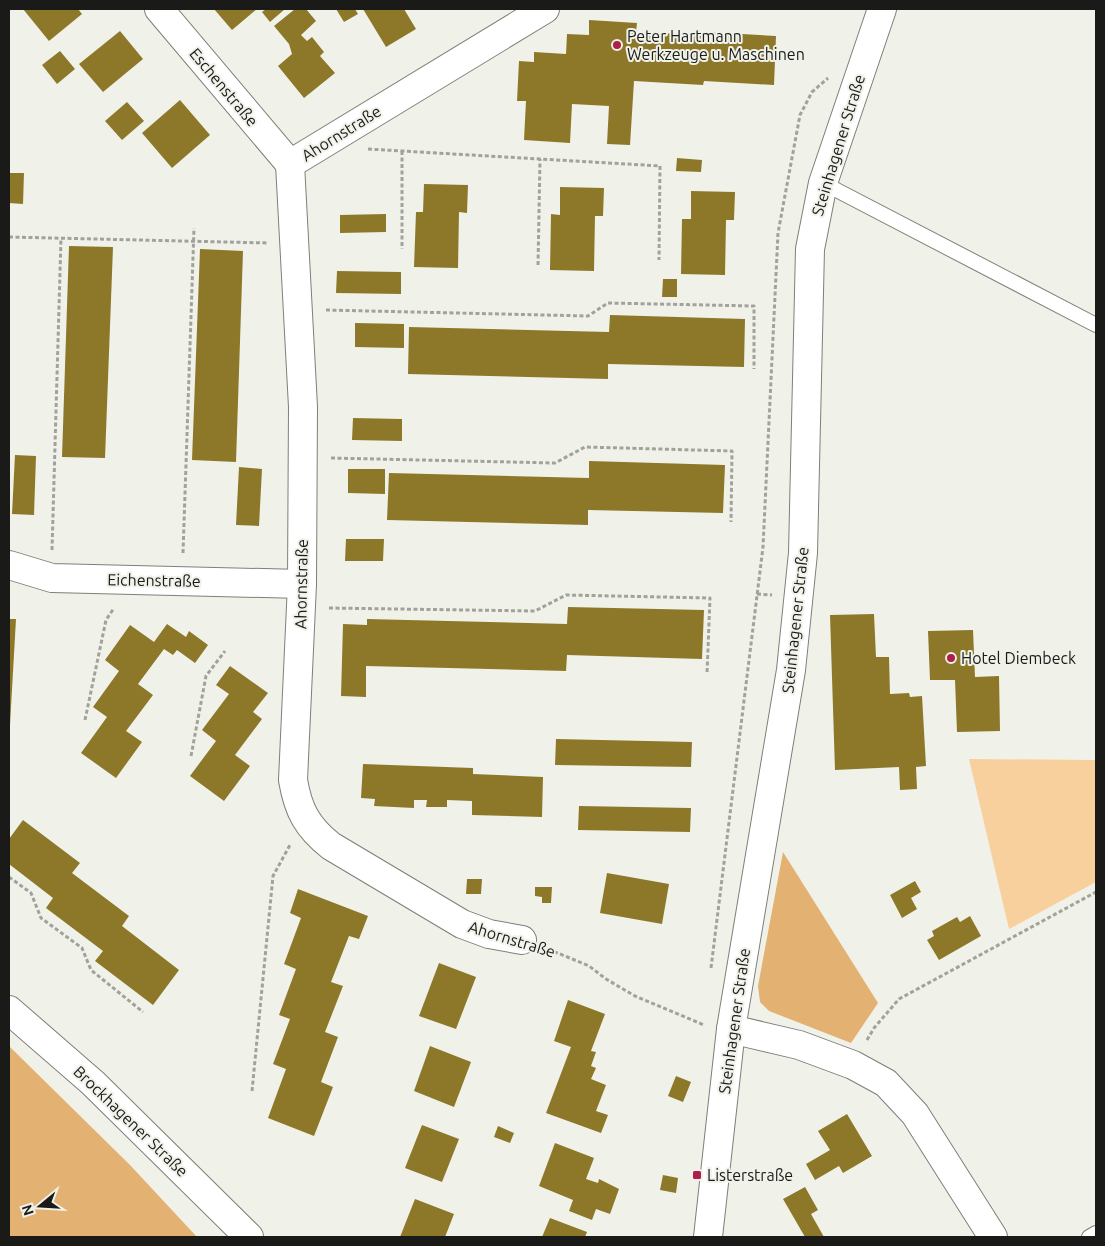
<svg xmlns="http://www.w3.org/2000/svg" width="1105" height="1246" font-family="Ubuntu,sans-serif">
<rect width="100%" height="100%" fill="#f0f2ea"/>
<path fill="#f8d09d" d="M 969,759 L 1096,760 L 1096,882 L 1009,929 Z"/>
<g fill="#e3b272">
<path d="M 783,852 L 878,1003 L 851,1043 L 769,1011 L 760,1002 L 758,986 Z"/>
<path d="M 9,1046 L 130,1165 L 197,1237 L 9,1237 Z"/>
</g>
<g fill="#8d7829">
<path d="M 23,9 L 78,9 L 82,14 L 49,41 Z"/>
<path d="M 214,9 L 257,9 L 232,30 Z"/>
<path d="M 266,9 L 285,9 L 270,22 L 262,12 Z"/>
<path d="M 295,9 L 306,9 L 316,21 L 301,35 L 307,41 L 312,37 L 324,52 L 320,56 L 335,73 L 304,98 L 278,66 L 292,54 L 289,44 L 274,26 Z"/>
<path d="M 336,9 L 355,9 L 358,14 L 344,22 Z"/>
<path d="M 363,9 L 404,9 L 416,29 L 386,47 Z"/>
<path d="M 589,20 L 637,23 L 636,32 L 706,35 L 706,32 L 776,36 L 774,85 L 704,81 L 703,85 L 634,81 L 630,145 L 607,144 L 609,106 L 572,104 L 570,143 L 524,140 L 526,101 L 517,101 L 519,61 L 534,62 L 534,52 L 566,54 L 567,34 L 589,35 Z"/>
<path d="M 120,31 L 143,59 L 103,92 L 79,64 Z"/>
<path d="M 60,51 L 75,69 L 57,84 L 42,65 Z"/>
<path d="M 180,100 L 210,135 L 172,168 L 142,133 Z"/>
<path d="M 127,102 L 144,121 L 122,140 L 105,121 Z"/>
<path d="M 677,158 L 702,160 L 701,172 L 676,171 Z"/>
<path d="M 9,173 L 24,173 L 23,204 L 9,203 Z"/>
<path d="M 424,184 L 468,185 L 467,213 L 459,212 L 458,268 L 414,267 L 416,212 L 423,212 Z"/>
<path d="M 560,187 L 604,188 L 603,216 L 595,216 L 594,271 L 550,270 L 551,214 L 560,215 Z"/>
<path d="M 691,191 L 735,192 L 734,220 L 726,220 L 725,275 L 681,274 L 682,219 L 691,219 Z"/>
<path d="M 386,214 L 386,232 L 340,233 L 340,215 Z"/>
<path d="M 69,246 L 113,247 L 105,458 L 62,457 Z"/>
<path d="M 200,249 L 243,251 L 236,462 L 192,460 Z"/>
<path d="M 337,271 L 401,272 L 401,294 L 336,293 Z"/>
<path d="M 663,279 L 677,279 L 677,297 L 662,297 Z"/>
<path d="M 610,315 L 745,319 L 744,367 L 608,364 L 608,379 L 408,374 L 409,327 L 609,332 Z"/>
<path d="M 355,323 L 404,324 L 404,348 L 355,347 Z"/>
<path d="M 353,418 L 402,419 L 402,441 L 352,440 Z"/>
<path d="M 15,455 L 36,456 L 34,515 L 12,514 Z"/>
<path d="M 589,461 L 725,465 L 723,513 L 588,510 L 588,525 L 387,520 L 389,473 L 589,478 Z"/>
<path d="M 239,467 L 262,469 L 259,526 L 236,525 Z"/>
<path d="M 348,469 L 385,469 L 385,494 L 348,493 Z"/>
<path d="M 346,539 L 384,539 L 383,561 L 345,561 Z"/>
<path d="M 568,607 L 704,610 L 702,659 L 567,655 L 566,671 L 366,666 L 366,697 L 341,696 L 343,624 L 367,625 L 367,619 L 567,624 Z"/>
<path d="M 874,614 L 876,657 L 889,657 L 890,694 L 909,693 L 910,697 L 922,696 L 926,766 L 916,767 L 917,789 L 900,790 L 899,767 L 835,770 L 830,615 Z"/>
<path d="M 9,619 L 16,619 L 10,725 L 9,725 Z"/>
<path d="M 167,624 L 186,637 L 189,631 L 208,645 L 195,663 L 177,650 L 173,655 L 164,649 L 138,684 L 153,695 L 126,731 L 142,742 L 116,778 L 81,753 L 107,717 L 93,707 L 119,671 L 105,660 L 130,625 L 154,642 Z"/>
<path d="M 973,630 L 975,677 L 999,676 L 1000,731 L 957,732 L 955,680 L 930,680 L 928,631 Z"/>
<path d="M 230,666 L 268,693 L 253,712 L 262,719 L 235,755 L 250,766 L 224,801 L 190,776 L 216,741 L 202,730 L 229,694 L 216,685 Z"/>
<path d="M 556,739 L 692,742 L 691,767 L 555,765 Z"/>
<path d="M 363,764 L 473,768 L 473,774 L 543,777 L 542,817 L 472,815 L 472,801 L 447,800 L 447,807 L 426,807 L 427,800 L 414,800 L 414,808 L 374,806 L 375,799 L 361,798 Z"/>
<path d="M 579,806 L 691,808 L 690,832 L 578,830 Z"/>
<path d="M 23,820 L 80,863 L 72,873 L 129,916 L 122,926 L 179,970 L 153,1005 L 95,961 L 103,951 L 46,908 L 53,898 L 9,864 L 9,839 Z"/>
<path d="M 607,873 L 669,884 L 662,924 L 600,913 Z"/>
<path d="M 467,879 L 482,879 L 481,894 L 466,894 Z"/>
<path d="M 915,881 L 921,892 L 911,898 L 917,909 L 902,918 L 890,895 Z"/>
<path d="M 535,887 L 552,887 L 551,903 L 542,903 L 542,897 L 535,896 Z"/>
<path d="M 298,889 L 368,916 L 359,939 L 349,936 L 331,982 L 343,986 L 325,1032 L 338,1037 L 321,1082 L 333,1087 L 314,1136 L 268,1118 L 286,1069 L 273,1064 L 290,1019 L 279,1015 L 296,969 L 284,964 L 301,918 L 290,913 Z"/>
<path d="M 970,916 L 981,936 L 939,960 L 927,940 L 934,936 L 932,931 L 957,917 L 960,922 Z"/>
<path d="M 439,963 L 476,977 L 456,1029 L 419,1016 Z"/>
<path d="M 568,1000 L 605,1014 L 591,1051 L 596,1052 L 591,1066 L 596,1068 L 591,1079 L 606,1085 L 596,1111 L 608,1115 L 601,1133 L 546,1113 L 571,1047 L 554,1041 Z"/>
<path d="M 430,1046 L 471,1062 L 454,1107 L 414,1091 Z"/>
<path d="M 676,1076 L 691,1082 L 683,1102 L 668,1096 Z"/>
<path d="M 847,1114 L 872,1156 L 843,1173 L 839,1166 L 815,1180 L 806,1164 L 830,1150 L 818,1131 Z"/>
<path d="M 422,1125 L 459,1139 L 442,1182 L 405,1168 Z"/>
<path d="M 498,1126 L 514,1133 L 510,1143 L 494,1137 Z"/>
<path d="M 555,1143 L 594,1158 L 586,1179 L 598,1183 L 599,1179 L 619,1189 L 610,1214 L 596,1209 L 592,1220 L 569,1211 L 573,1200 L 539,1186 Z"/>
<path d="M 663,1175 L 678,1178 L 676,1193 L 660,1190 Z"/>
<path d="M 805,1187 L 818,1210 L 811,1214 L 824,1237 L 805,1237 L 783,1199 Z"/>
<path d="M 415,1199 L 454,1214 L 445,1237 L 400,1237 Z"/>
<path d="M 550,1218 L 587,1232 L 585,1237 L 542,1237 Z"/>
</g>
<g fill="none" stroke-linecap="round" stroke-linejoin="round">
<defs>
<g id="service">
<path d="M 823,183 L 1096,325"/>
<path d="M 1089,1237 L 1096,1233"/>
</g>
<g id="minor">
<path d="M 159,9 L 290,164"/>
<path d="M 290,164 L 303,407 L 302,584 L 293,780 C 298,810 307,827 331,846 L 462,924 L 489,934 L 522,940"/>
<path d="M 290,164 L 545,9"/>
<path d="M 9,565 L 52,578 L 302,584"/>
<path d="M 731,1029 L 799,1045 L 853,1065 L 886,1083 L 915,1114 L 993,1237"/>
</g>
<g id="secondary">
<path d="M 9,1010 L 93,1083 L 249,1237"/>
<path d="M 708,1237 L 731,1029 L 791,670 L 803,553 L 810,249 L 823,183 L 882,9"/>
</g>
</defs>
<use href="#service" stroke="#7e7f78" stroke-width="16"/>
<use href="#minor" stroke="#7e7f78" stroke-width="30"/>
<use href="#secondary" stroke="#7e7f78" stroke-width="30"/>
<g stroke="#a1a29c" stroke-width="3" stroke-dasharray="4 2.5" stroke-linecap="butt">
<path d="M 368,149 L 660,166 L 659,260"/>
<path d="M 402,151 L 402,249"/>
<path d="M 9,237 L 268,243"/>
<path d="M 538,265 L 540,159"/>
<path d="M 326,310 L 588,316 L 608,303 L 754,306 L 754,369"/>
<path d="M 331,458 L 555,463 L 585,447 L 732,451 L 731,522"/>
<path d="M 52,550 L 61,238"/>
<path d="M 183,553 L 194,228"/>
<path d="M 757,594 L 772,595"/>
<path d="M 329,608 L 535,611 L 566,595 L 710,598 L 707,674"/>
<path d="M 85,720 L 106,620 L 114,608"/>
<path d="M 191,756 L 206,676 L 225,651"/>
<path d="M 9,877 L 31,893 L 41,918 L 82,948 L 91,970 L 143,1012"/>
<path d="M 548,949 L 589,966 L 606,979 L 635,996 L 704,1025"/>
<path d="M 711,968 L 763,547 L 778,233 L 800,115 L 812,92 L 828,78"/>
<path d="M 867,1040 L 874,1028 L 899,999 L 1096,892"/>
<path d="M 252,1091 L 273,876 L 290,845"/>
</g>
<use href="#service" stroke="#fff" stroke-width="14"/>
<use href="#minor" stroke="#fff" stroke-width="28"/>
<use href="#secondary" stroke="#fff" stroke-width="28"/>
</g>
<g fill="#af1d49" stroke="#f0f2ea" stroke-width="2">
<circle cx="617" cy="45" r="5"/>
<circle cx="951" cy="658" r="5"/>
<rect x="692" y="1170" width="10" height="10" rx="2.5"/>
</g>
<g text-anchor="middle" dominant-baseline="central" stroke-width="4" stroke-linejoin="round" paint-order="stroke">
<g font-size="16" fill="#1a1a18" stroke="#f0f2ea" text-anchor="start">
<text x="627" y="36">Peter Hartmann<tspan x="627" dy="18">Werkzeuge u. Maschinen</tspan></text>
<text x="961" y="658">Hotel Diembeck</text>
<text x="707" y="1175">Listerstraße</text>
</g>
<g font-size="16" fill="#1a1a18" stroke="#f0f2ea">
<text transform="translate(224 87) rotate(50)">Eschenstraße</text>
<text transform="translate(341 133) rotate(-32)">Ahornstraße</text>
<text transform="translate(838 145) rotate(-73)">Steinhagener Straße</text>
<text transform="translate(154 580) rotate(1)">Eichenstraße</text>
<text transform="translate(301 584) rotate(-89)">Ahornstraße</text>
<text transform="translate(795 620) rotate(-84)">Steinhagener Straße</text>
<text transform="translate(512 939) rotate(17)">Ahornstraße</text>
<text transform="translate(734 1021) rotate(-82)">Steinhagener Straße</text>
<text transform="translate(131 1121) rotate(44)">Brockhagener Straße</text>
</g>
</g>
<rect width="1105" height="1246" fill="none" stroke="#1a1a18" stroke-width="20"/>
<g transform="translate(40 1206) rotate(252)" stroke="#f0f2ea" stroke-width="4" paint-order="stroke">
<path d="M0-4L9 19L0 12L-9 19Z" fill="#1a1a18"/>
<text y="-8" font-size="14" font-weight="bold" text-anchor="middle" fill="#1a1a18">N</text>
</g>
</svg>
